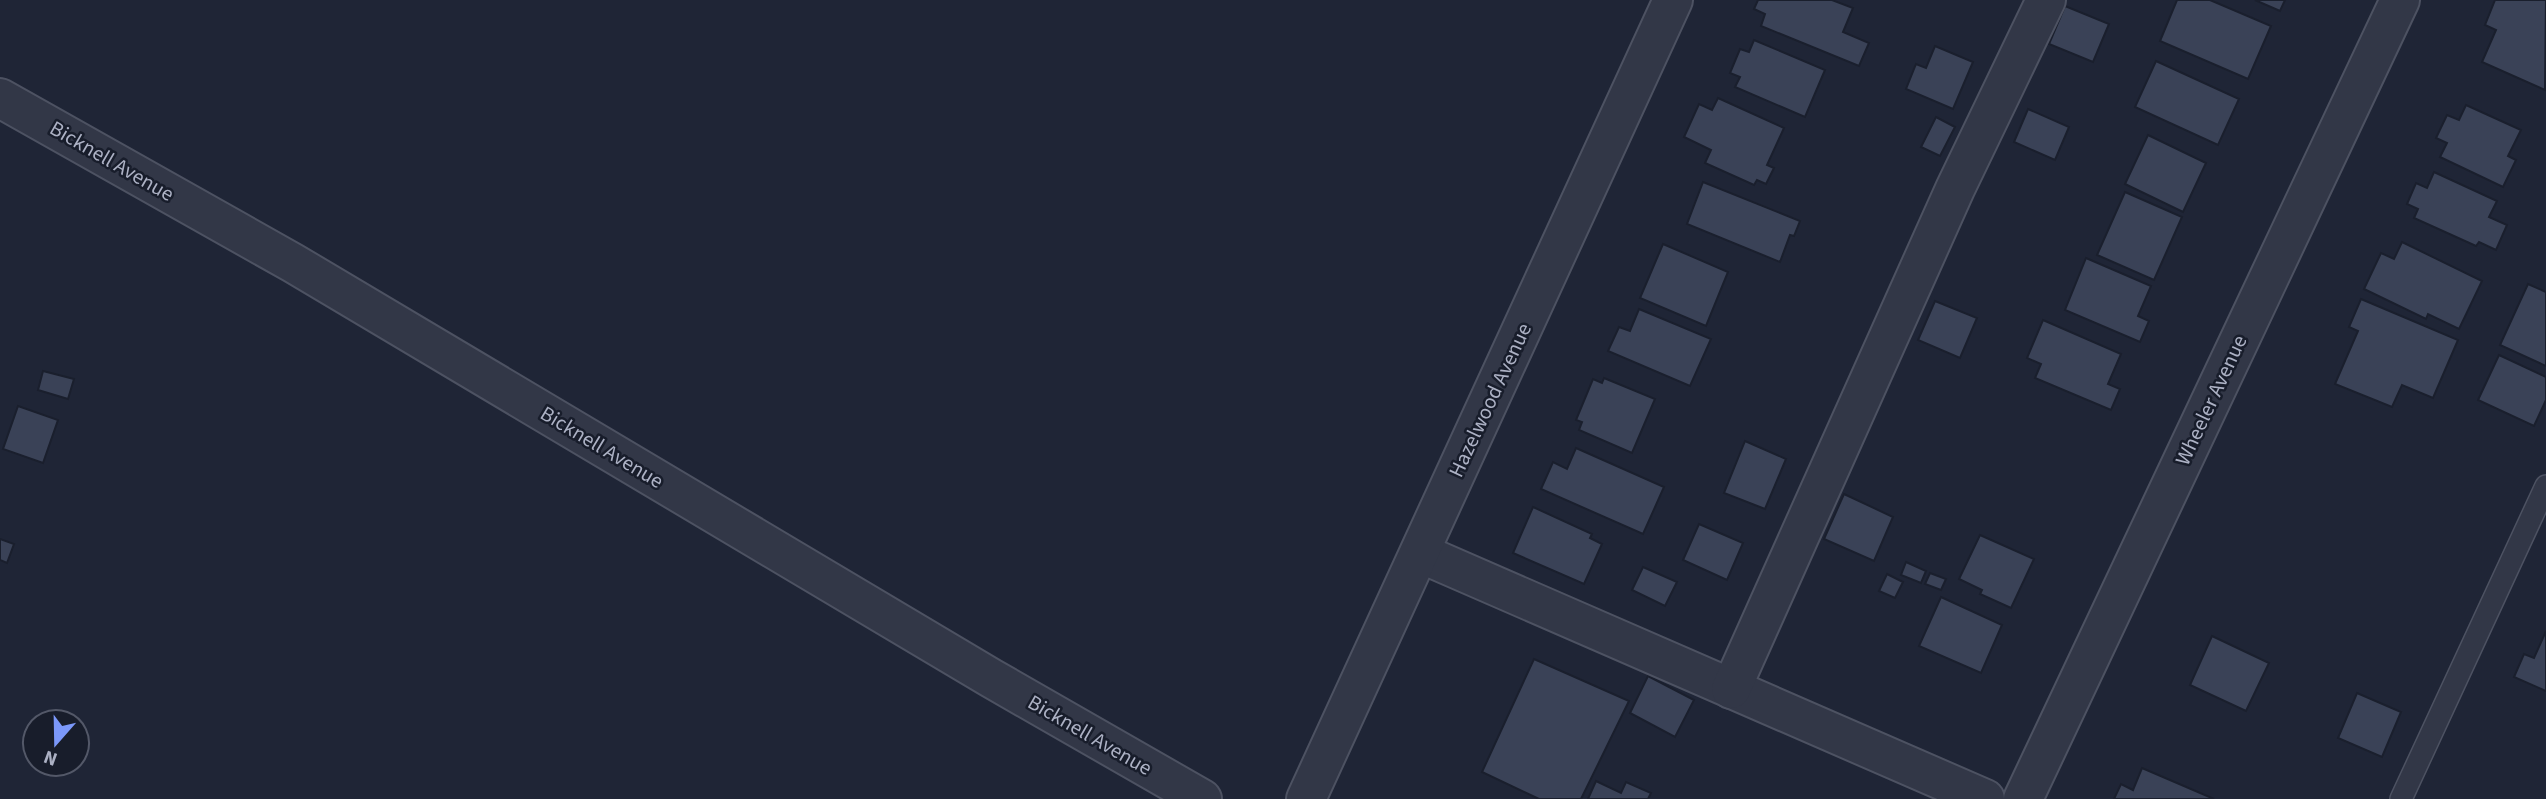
<svg xmlns="http://www.w3.org/2000/svg" width="2546" height="799" font-family="'Source Sans 3',sans-serif">
<rect width="100%" height="100%" fill="#1f2536"/>
<g fill="#3a4257" stroke="#1a1f2d" stroke-width="2">
<path d="M 1758,0 L 1832,0 L 1853,8 L 1843,32 L 1869,43 L 1859,66 L 1761,26 L 1765,14 L 1754,9 Z"/>
<path d="M 2177,0 L 2210,0 L 2271,26 L 2248,79 L 2160,41 Z"/>
<path d="M 2255,0 L 2285,0 L 2280,11 Z"/>
<path d="M 2495,0 L 2546,0 L 2545,90 L 2482,62 L 2496,30 L 2485,25 Z"/>
<path d="M 2065,6 L 2109,24 L 2093,62 L 2049,44 Z"/>
<path d="M 1754,40 L 1825,70 L 1805,117 L 1735,87 L 1740,77 L 1730,73 L 1740,49 L 1749,52 Z"/>
<path d="M 1935,46 L 1973,62 L 1953,109 L 1906,89 L 1916,64 L 1926,68 Z"/>
<path d="M 2156,61 L 2239,99 L 2218,145 L 2135,107 Z"/>
<path d="M 1718,98 L 1784,128 L 1767,165 L 1774,168 L 1766,184 L 1757,180 L 1754,185 L 1705,163 L 1711,150 L 1684,137 L 1699,104 L 1712,110 Z"/>
<path d="M 2466,105 L 2521,130 L 2508,156 L 2516,160 L 2503,187 L 2440,157 L 2447,143 L 2436,138 L 2447,115 L 2459,120 Z"/>
<path d="M 2028,109 L 2069,127 L 2055,160 L 2014,142 Z"/>
<path d="M 1936,117 L 1955,127 L 1940,156 L 1921,147 Z"/>
<path d="M 2148,135 L 2206,163 L 2183,212 L 2125,184 Z"/>
<path d="M 2434,172 L 2497,201 L 2489,217 L 2507,225 L 2496,250 L 2479,242 L 2476,246 L 2414,218 L 2418,209 L 2407,204 L 2416,183 L 2427,188 Z"/>
<path d="M 1703,182 L 1800,221 L 1794,236 L 1790,235 L 1780,262 L 1687,224 Z"/>
<path d="M 2125,192 L 2182,217 L 2154,280 L 2097,255 Z"/>
<path d="M 2402,242 L 2482,281 L 2459,329 L 2428,314 L 2426,319 L 2364,289 L 2381,253 L 2394,259 Z"/>
<path d="M 1663,244 L 1728,272 L 1706,326 L 1640,298 Z"/>
<path d="M 2086,258 L 2151,286 L 2138,316 L 2149,321 L 2140,342 L 2065,310 Z"/>
<path d="M 2528,284 L 2546,292 L 2546,366 L 2500,345 Z"/>
<path d="M 2361,299 L 2458,340 L 2433,398 L 2402,385 L 2392,407 L 2335,384 L 2358,331 L 2349,327 Z"/>
<path d="M 1935,301 L 1977,318 L 1960,358 L 1918,340 Z"/>
<path d="M 1639,309 L 1711,339 L 1690,386 L 1608,351 L 1619,327 L 1630,331 Z"/>
<path d="M 2043,320 L 2121,354 L 2108,384 L 2120,389 L 2111,410 L 2035,378 L 2041,364 L 2027,358 Z"/>
<path d="M 2499,355 L 2546,377 L 2546,400 L 2534,426 L 2478,400 Z"/>
<path d="M 43,371 L 74,379 L 68,399 L 38,390 Z"/>
<path d="M 1604,378 L 1655,399 L 1632,453 L 1579,430 L 1582,422 L 1576,420 L 1593,379 L 1602,383 Z"/>
<path d="M 18,406 L 58,420 L 43,463 L 3,449 Z"/>
<path d="M 1745,441 L 1786,459 L 1765,509 L 1724,493 Z"/>
<path d="M 1576,448 L 1664,487 L 1643,534 L 1541,489 L 1553,462 L 1567,469 Z"/>
<path d="M 1844,494 L 1893,517 L 1874,561 L 1824,539 Z"/>
<path d="M 1533,507 L 1592,534 L 1590,538 L 1602,544 L 1584,584 L 1513,553 Z"/>
<path d="M 1699,524 L 1743,543 L 1727,580 L 1683,560 Z"/>
<path d="M 1980,535 L 2034,559 L 2011,608 L 1980,594 L 1982,590 L 1959,579 Z"/>
<path d="M 0,539 L 14,544 L 7,563 L 0,560 Z"/>
<path d="M 1906,562 L 1926,571 L 1921,583 L 1901,575 Z"/>
<path d="M 1643,567 L 1677,582 L 1665,606 L 1632,590 Z"/>
<path d="M 1930,573 L 1946,579 L 1941,590 L 1925,584 Z"/>
<path d="M 1887,574 L 1903,582 L 1895,598 L 1879,591 Z"/>
<path d="M 1941,597 L 2002,625 L 1981,673 L 1919,646 Z"/>
<path d="M 2546,631 L 2546,691 L 2514,677 L 2524,654 L 2534,658 Z"/>
<path d="M 2212,636 L 2269,663 L 2246,711 L 2190,685 Z"/>
<path d="M 1534,659 L 1629,701 L 1581,799 L 1539,799 L 1482,772 Z"/>
<path d="M 1648,676 L 1694,700 L 1675,737 L 1630,713 Z"/>
<path d="M 2357,693 L 2401,712 L 2382,757 L 2338,738 Z"/>
<path d="M 2142,768 L 2214,799 L 2114,799 L 2121,784 L 2133,790 Z"/>
<path d="M 1596,781 L 1621,793 L 1626,782 L 1651,793 L 1648,799 L 1588,799 Z"/>
</g>
<g fill="none" stroke-linecap="round" stroke-linejoin="round">
<defs>
<path id="lane" d="M 2401,799 L 2546,486"/>
<g id="street">
<path d="M 0,98 L 293,263 L 991,678 L 1202,799"/>
<path d="M 1420,553 L 1985,799"/>
<path d="M 1731,689 L 1955,189 L 2046,0"/>
<path d="M 1306,799 L 1673,0"/>
<path d="M 2023,799 L 2400,0"/>
</g>
</defs>
<use href="#lane" stroke="#4d5262" stroke-width="24"/>
<use href="#street" stroke="#4d5262" stroke-width="42"/>
<use href="#lane" stroke="#323747" stroke-width="21"/>
<use href="#street" stroke="#323747" stroke-width="38"/>
</g>
<g text-anchor="middle" dominant-baseline="central" stroke-width="5" stroke-linejoin="round" paint-order="stroke">
<g font-size="21" fill="#acb1c4" stroke="#181d2b">
<text transform="translate(112 161) rotate(30)">Bicknell Avenue</text>
<text transform="translate(1490 400) rotate(-65)">Hazelwood Avenue</text>
<text transform="translate(2211 400) rotate(-65)">Wheeler Avenue</text>
<text transform="translate(602 447) rotate(31)">Bicknell Avenue</text>
<text transform="translate(1090 735) rotate(30)">Bicknell Avenue</text>
</g>
</g>
<g transform="translate(56 743) rotate(200)"><circle r="33" fill="#181d2b" stroke="#535868" stroke-width="2"/>
<path d="M0-5L12 26L0 18L-12 26Z" fill="#7b98fa"/>
<text y="-10" font-size="19" font-weight="bold" text-anchor="middle" fill="#acb1c4">N</text>
</g>
</svg>
